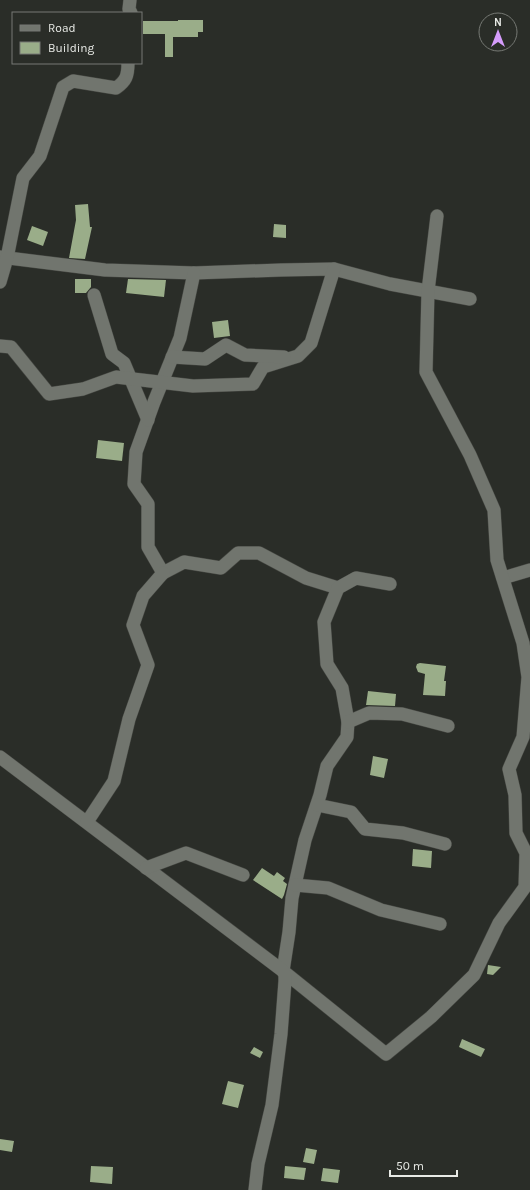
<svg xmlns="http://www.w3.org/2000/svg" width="530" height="1190" font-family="Karla,sans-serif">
<rect width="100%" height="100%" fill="#2a2d28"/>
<g fill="#9aad89">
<path d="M 178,20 L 203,20 L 203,32 L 198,32 L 198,37 L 173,37 L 173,57 L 165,57 L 165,34 L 143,34 L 143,21 L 178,21 Z"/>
<path d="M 88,204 L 90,227 L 92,227 L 85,259 L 69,258 L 76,220 L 75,205 Z"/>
<path d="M 274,224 L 286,225 L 286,238 L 273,237 Z"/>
<path d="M 32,226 L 48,232 L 43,246 L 27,240 Z"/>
<path d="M 75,279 L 91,279 L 91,287 L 86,293 L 75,293 Z"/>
<path d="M 128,279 L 166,280 L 164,297 L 126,293 Z"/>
<path d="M 228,320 L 230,336 L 214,338 L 212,322 Z"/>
<path d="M 98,440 L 124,443 L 122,461 L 96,458 Z"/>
<path d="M 420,663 L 446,666 L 444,681 L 446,681 L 445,696 L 423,695 L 425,674 L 418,672 L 416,667 L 417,664 Z"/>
<path d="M 368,691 L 396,694 L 395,706 L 366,705 Z"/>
<path d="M 373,756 L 388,759 L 384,778 L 370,775 Z"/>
<path d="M 413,849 L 432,851 L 431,868 L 412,866 Z"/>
<path d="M 262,868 L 274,876 L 277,872 L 285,878 L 283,881 L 287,884 L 284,895 L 282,899 L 253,880 Z"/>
<path d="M 488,965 L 501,967 L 493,975 L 487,974 Z"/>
<path d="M 462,1039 L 485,1049 L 481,1057 L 459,1047 Z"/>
<path d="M 254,1047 L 263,1052 L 260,1058 L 250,1053 Z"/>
<path d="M 228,1081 L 244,1085 L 238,1108 L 222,1104 Z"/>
<path d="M 0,1139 L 14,1141 L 12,1152 L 0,1150 Z"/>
<path d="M 306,1148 L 317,1150 L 314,1164 L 303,1162 Z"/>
<path d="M 91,1166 L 113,1167 L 112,1184 L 90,1182 Z"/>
<path d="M 285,1166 L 306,1168 L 304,1180 L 284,1178 Z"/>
<path d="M 323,1168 L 340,1170 L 338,1183 L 321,1181 Z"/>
</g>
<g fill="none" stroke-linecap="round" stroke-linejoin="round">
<defs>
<g id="minor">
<path d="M 130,0 L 129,9 L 131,13"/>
<path d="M 0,257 L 105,270 L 194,273 L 281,270 L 334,269 L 390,284 L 470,299"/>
<path d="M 194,273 L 180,338 L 154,402 L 136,452 L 134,484 L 148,504 L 148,547 L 163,573 L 184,562 L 221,568 L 238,553 L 259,553 L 306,578 L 338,588"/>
<path d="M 0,282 L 7,258 L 23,178 L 40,156 L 63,87 L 73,81 L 116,88 C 126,81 128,76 128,63"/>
<path d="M 94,295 L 112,354 L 124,363 L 148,420"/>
<path d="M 0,346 L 11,347 L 49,394 L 83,389 L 116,377 L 193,386 L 253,384 L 263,367 L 298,356 L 311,343 L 334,269"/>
<path d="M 172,357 L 205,359 L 226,345 L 245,355 L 284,357"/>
<path d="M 503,578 L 530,570"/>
<path d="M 390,584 L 356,578 L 338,588 L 324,622 L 327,664 L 342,688 L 348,722 L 347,737 L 327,766 L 320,795 L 305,840 L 292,898 L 289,932 L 283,971 L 386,1054 L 431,1017 L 474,975 L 499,923 L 525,887 L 526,853 L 516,833 L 515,795 L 509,769 L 523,737 L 528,677 L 523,643 L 497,560 L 494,510 L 470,455 L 426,372 L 428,291 L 437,216"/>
<path d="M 348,722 L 369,713 L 402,714 L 448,726"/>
<path d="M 0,757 L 283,971 L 285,975 L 285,981 L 281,1034 L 272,1105 L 258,1164 L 255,1190"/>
<path d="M 317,805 L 351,812 L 365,829 L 403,833 L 445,844"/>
<path d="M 87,822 L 114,781 L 129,719 L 148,665 L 133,625 L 143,596 L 163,573"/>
<path d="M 146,868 L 186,853 L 243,875"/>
<path d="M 295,885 L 328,888 L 381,910 L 440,924"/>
</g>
</defs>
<use href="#minor" stroke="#464843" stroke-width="14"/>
<use href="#minor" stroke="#71756e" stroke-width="13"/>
</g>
<rect x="12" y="12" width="130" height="52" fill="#2a2d28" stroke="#767974"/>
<rect x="20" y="25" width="20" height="6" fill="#71756e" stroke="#767974"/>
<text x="48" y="32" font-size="12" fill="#e8eae6">Road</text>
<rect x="20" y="42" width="20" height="12" fill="#9aad89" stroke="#767974"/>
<text x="48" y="52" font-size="12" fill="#e8eae6">Building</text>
<g transform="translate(498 32)"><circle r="19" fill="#2a2d28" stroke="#767974"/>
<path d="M0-3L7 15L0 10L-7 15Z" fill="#d59cfb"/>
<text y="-6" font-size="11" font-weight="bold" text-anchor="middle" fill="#e8eae6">N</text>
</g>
<path d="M390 1170v6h67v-6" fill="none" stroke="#e8eae6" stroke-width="2"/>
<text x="396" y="1170" font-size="12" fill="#e8eae6" stroke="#2a2d28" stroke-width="3" paint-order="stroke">50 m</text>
</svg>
